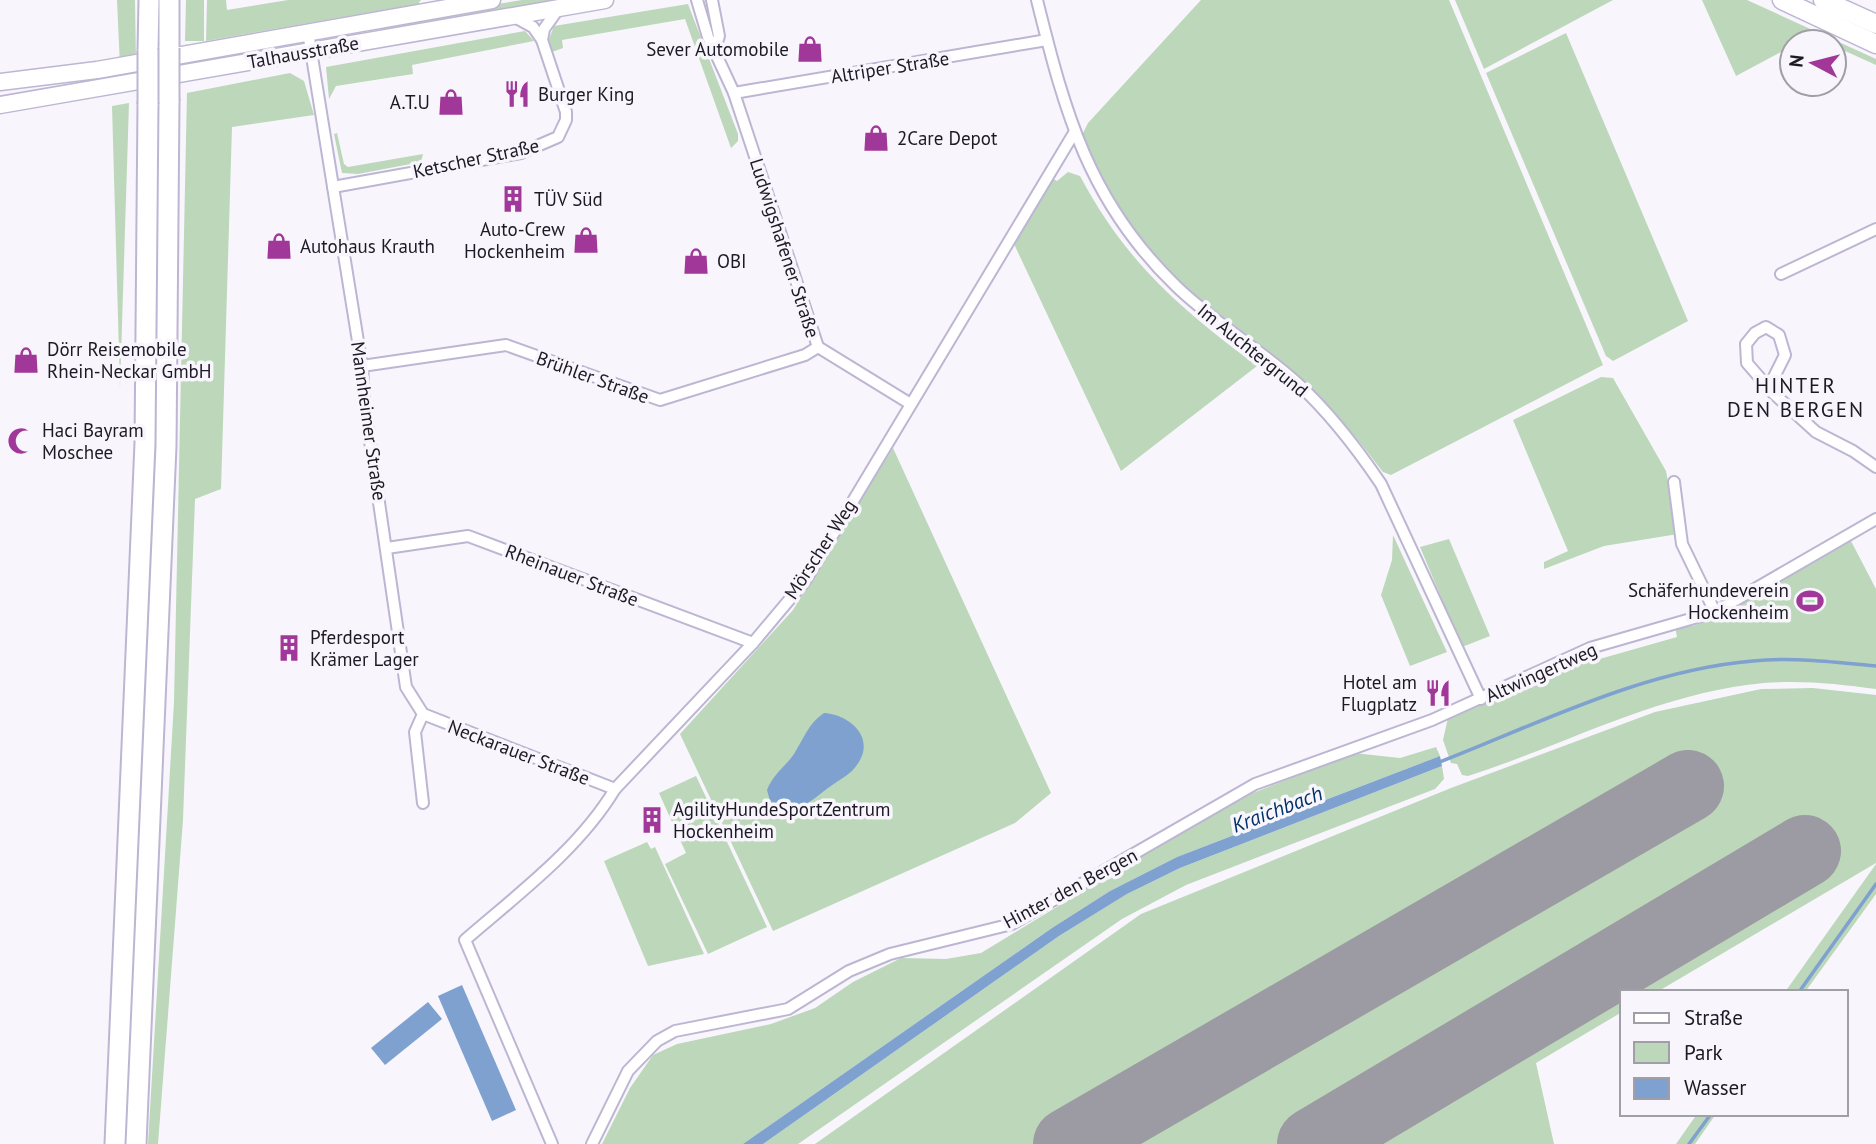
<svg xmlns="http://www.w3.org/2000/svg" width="1876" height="1144" font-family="'PT Sans',sans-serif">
<rect width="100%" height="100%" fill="#f8f6fc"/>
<g fill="#bcd7ba">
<path d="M 117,0 L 135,0 L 136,63 L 120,66 Z"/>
<path d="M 186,0 L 204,0 L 204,41 L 185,41 Z"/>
<path d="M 207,0 L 226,0 L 227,10 L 288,0 L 421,0 L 418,4 L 206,41 Z"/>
<path d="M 522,0 L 553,0 L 377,32 L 391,22 Z"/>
<path d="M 1201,0 L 1449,0 L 1603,365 L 1391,475 L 1383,472 C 1359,441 1335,410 1306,384 C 1259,340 1203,308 1159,261 C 1127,226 1106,186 1085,144 L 1082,135 L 1088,123 Z"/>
<path d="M 1455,0 L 1613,0 L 1484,69 Z"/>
<path d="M 1702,0 L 1747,0 L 1876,59 L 1876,65 L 1834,46 L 1834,42 L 1811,36 L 1792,42 L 1792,46 L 1736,76 Z"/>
<path d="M 688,4 L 738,134 L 738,141 L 731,148 L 685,19 L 562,40 L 563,48 L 552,52 L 549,39 L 554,26 Z"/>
<path d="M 525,31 L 534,41 L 412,65 L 413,74 L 336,86 L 329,99 L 326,67 Z"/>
<path d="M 1566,33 L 1688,321 L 1613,361 L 1606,356 L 1486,73 Z"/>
<path d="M 290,73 L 304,81 L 314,115 L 232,127 L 221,489 L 195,499 L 183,820 L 158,1144 L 148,1144 L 174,702 L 187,93 Z"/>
<path d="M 129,103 L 120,388 L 112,106 Z"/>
<path d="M 337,133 L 344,164 L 348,167 L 423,154 L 421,162 L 358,174 L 342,173 L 334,134 Z"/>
<path d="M 1068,172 L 1080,176 C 1127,264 1179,307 1257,366 L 1121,471 L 1014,244 L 1052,178 L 1057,181 Z"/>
<path d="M 1601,377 L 1613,378 L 1666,471 L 1678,534 L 1604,546 L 1544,569 L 1544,562 L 1568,551 L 1513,420 Z"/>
<path d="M 893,448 L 1051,793 L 1015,823 L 773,931 L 680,734 L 793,610 Z"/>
<path d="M 1393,535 L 1447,652 L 1410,666 L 1381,595 L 1392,560 Z"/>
<path d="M 1449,539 L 1490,636 L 1462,647 L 1420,547 Z"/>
<path d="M 1851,541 L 1876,589 L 1876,689 C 1839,684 1802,680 1764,683 C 1661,692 1565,745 1468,776 L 1462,775 L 1457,764 L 1451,763 L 1443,740 L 1448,718 L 1592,651 L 1596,660 L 1677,637 L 1675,626 L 1693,626 L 1714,618 Z"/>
<path d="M 1813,688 L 1876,695 L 1876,863 L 1657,992 L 1622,992 L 1622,1012 L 1536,1063 L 1554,1144 L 815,1144 L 1141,914 L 1451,788 L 1655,712 L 1761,689 Z"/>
<path d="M 1436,747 L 1440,756 L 1177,857 L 1110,891 L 1052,928 L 743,1144 L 602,1144 L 630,1088 L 653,1055 L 677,1044 L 771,1024 L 815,1008 L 853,982 L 901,958 L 946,959 L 981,953 L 1162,843 L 1253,793 L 1354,753 L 1400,758 Z"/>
<path d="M 1442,766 L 1444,779 L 1435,789 L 1186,885 L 1122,919 L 798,1144 L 763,1144 L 1059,936 L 1127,894 L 1180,868 Z"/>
<path d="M 696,776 L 767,927 L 708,954 L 665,864 L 686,853 L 659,793 Z"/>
<path d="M 647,842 L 651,849 L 655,847 L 704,954 L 648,966 L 604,861 Z"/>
<path d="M 1876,864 L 1876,894 L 1805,992 L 1785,992 Z"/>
<path d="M 1697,1114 L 1716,1114 L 1695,1144 L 1676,1144 Z"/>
</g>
<g fill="#7ea1cf">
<path d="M 824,713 C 846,714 874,734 860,760 C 853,774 840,779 828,788 C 806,805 799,814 770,801 L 767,790 C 774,773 785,767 794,754 C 804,738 808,724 824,713 Z"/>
<path d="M 1440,756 L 1442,766 L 1180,868 L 1127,894 L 1059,936 L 763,1144 L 743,1144 L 1052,928 L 1110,891 L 1177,857 Z"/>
<path d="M 462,985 L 516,1110 L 492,1121 L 438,996 Z"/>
<path d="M 428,1002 L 442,1019 L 385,1065 L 371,1048 Z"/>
</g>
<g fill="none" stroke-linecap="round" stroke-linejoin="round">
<g stroke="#7ea1cf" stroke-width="3.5">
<path d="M 1437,763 C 1538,724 1643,670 1753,661 C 1794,657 1835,662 1876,666"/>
<path d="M 1799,992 L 1876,884"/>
<path d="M 1689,1144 L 1711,1114"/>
</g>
<g stroke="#9c9aa2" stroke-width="72">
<path d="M 1069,1144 L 1688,786"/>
<path d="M 1313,1144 L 1805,851"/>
</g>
<defs>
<g id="minor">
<path d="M 697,0 L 708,37 L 734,93 L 818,347 L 909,403"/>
<path d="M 712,0 L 719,36 L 715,48"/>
<path d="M 1037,0 C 1065,113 1089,202 1176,286 C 1213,322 1258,348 1296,382 C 1329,412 1356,447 1381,484 L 1481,699"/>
<path d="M 308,32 L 362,366 L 364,400 L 406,687 L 423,714 L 415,732 L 423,803"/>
<path d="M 542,40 L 544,29 L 559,8"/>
<path d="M 734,93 L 1047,40"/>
<path d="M 333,187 L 521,153 L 558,137 L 566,120 L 566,112 L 542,40 L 533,27 L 513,16"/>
<path d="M 1781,274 L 1876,229"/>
<path d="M 362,366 L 506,345 L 660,400 L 805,355 L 818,347"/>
<path d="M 1773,393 L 1773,379 L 1785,355 L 1779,335 L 1766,327 L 1755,333 L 1746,344 L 1747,363 L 1773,393 L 1816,432 L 1853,451 L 1876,467"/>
<path d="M 1674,482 L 1682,544 L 1715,612"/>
<path d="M 387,548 L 468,536 L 753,643"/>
<path d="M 423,714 L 615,789"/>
<path d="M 552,1144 L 465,940 C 518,894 579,849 615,789 L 753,643 L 805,581 L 1074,133"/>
<path d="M 592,1144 L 628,1071 L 657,1041 L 675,1031 L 788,1009 L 849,971 L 890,954 L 1012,924 L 1255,784 L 1432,720 L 1590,648 L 1715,612 L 1876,519"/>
</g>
<g id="secondary">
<path d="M 0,82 L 97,70 L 492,0"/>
<path d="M 0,105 L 605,0"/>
</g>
<g id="trunk">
<path d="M 1782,0 L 1876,44"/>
<path d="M 1823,0 L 1876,24"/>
</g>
<g id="motorway">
<path d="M 169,48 L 169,0"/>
<path d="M 148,51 L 149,0"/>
<path d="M 115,1144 L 145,443 L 148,104"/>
<path d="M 136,1144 L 166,446 L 169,101"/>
</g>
</defs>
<use href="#minor" stroke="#bdb6d3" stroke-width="14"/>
<use href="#secondary" stroke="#bdb6d3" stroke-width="19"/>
<use href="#trunk" stroke="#bdb6d3" stroke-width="21"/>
<use href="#motorway" stroke="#bdb6d3" stroke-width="23"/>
<use href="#minor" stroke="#fff" stroke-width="10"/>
<use href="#secondary" stroke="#fff" stroke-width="16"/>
<use href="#trunk" stroke="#fff" stroke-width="18"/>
<use href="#motorway" stroke="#fff" stroke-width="19"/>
<defs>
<g id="motorway-bridge">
<path d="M 148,51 L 148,104"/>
<path d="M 169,101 L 169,48"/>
</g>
</defs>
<use href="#motorway-bridge" stroke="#bdb6d3" stroke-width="23" stroke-linecap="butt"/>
<use href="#motorway-bridge" stroke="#fff" stroke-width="19"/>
</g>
<defs>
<symbol id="shop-bare" viewBox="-9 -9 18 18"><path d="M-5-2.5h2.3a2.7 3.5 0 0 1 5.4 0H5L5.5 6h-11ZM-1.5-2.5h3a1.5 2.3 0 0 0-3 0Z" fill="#a13799" stroke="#f8f6fc" stroke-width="2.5" paint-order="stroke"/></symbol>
<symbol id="restaurant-bare" viewBox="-9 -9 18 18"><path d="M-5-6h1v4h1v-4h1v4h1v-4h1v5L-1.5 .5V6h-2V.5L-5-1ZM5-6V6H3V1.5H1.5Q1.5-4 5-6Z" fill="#a13799" stroke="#f8f6fc" stroke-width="2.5" paint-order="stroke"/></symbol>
<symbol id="building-bare" viewBox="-9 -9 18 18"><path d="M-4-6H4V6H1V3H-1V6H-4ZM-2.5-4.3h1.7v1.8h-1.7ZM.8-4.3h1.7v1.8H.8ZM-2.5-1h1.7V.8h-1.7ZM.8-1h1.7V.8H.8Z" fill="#a13799" stroke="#f8f6fc" stroke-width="2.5" paint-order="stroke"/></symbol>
<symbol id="mosque-bare" viewBox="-9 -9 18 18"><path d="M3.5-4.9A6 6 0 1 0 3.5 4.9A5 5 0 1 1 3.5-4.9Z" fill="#a13799" stroke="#f8f6fc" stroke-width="2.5" paint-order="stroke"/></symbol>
<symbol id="stadium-bare" viewBox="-9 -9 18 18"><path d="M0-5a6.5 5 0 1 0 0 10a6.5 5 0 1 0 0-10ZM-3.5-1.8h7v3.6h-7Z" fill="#a13799" stroke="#f8f6fc" stroke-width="2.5" paint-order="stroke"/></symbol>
</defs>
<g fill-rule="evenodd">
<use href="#shop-bare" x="791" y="30" width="38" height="38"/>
<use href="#restaurant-bare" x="498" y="75" width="38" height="38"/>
<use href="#shop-bare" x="432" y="83" width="38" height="38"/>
<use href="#shop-bare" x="857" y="119" width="38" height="38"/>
<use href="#building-bare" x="494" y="180" width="38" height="38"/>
<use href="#shop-bare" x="567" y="221" width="38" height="38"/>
<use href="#shop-bare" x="260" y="227" width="38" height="38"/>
<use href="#shop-bare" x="677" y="242" width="38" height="38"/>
<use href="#shop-bare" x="7" y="341" width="38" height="38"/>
<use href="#mosque-bare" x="2" y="422" width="38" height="38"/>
<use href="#stadium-bare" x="1791" y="582" width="38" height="38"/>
<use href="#building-bare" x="270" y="629" width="38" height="38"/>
<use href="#restaurant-bare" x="1419" y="674" width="38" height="38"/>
<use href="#building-bare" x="633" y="801" width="38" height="38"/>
</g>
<g text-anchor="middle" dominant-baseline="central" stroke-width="7" stroke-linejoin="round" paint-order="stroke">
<g font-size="19" fill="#1d1a25" stroke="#f8f6fc" text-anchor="start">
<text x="789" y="49" text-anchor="end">Sever Automobile</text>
<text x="538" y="94">Burger King</text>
<text x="430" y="102" text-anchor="end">A.T.U</text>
<text x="897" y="138">2Care Depot</text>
<text x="534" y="199">TÜV Süd</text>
<text x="565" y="229" text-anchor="end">Auto-Crew<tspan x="565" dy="22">Hockenheim</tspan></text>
<text x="300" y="246">Autohaus Krauth</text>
<text x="717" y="261">OBI</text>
<text x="47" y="349">Dörr Reisemobile<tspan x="47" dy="22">Rhein-Neckar GmbH</tspan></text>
<text x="42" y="430">Haci Bayram<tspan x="42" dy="22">Moschee</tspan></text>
<text x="1789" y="590" text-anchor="end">Schäferhundeverein<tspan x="1789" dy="22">Hockenheim</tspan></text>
<text x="310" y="637">Pferdesport<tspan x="310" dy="22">Krämer Lager</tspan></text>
<text x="1417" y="682" text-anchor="end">Hotel am<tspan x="1417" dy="22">Flugplatz</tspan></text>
<text x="673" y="809">AgilityHundeSportZentrum<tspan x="673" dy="22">Hockenheim</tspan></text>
</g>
<g font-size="19" fill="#1d1a25" stroke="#f8f6fc">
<text transform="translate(303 52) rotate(-10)">Talhausstraße</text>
<text transform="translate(890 67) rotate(-9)">Altriper Straße</text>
<text transform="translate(476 158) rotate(-12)">Ketscher Straße</text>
<text transform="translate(785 248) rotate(72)">Ludwigshafener Straße</text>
<text transform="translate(1253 350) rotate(39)">Im Auchtergrund</text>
<text transform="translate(593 377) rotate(20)">Brühler Straße</text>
<text transform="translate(369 421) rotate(82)">Mannheimer Straße</text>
<text transform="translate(820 549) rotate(-57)">Mörscher Weg</text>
<text transform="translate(572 575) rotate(21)">Rheinauer Straße</text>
<text transform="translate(1541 672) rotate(-24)">Altwingertweg</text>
<text transform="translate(519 752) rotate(21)">Neckarauer Straße</text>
<text transform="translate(1070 888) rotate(-28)">Hinter den Bergen</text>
</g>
<g font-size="21" letter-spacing="2" fill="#1d1a25" stroke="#f8f6fc">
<text x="1796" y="385">HINTER<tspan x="1796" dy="24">DEN BERGEN</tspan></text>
</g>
<g font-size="21" font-style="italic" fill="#003269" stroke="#f8f6fc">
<text transform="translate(1277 809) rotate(-21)">Kraichbach</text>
</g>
</g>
<rect x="1620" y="990" width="228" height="126" fill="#f8f6fc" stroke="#a09ea6" stroke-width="2"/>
<rect x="1634" y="1013" width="35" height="10" fill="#ffffff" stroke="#a09ea6" stroke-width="2"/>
<text x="1684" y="1025" font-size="21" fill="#1d1a25">Straße</text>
<rect x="1634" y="1042" width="35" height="21" fill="#bcd7ba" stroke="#a09ea6" stroke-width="2"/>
<text x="1684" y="1060" font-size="21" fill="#1d1a25">Park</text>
<rect x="1634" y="1078" width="35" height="21" fill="#7ea1cf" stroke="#a09ea6" stroke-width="2"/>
<text x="1684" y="1095" font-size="21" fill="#1d1a25">Wasser</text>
<g transform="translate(1813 63) rotate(277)"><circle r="33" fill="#f8f6fc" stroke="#a09ea6" stroke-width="2"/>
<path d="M0-5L12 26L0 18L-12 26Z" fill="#a13799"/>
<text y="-10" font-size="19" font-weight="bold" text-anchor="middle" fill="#1d1a25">N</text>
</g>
</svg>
